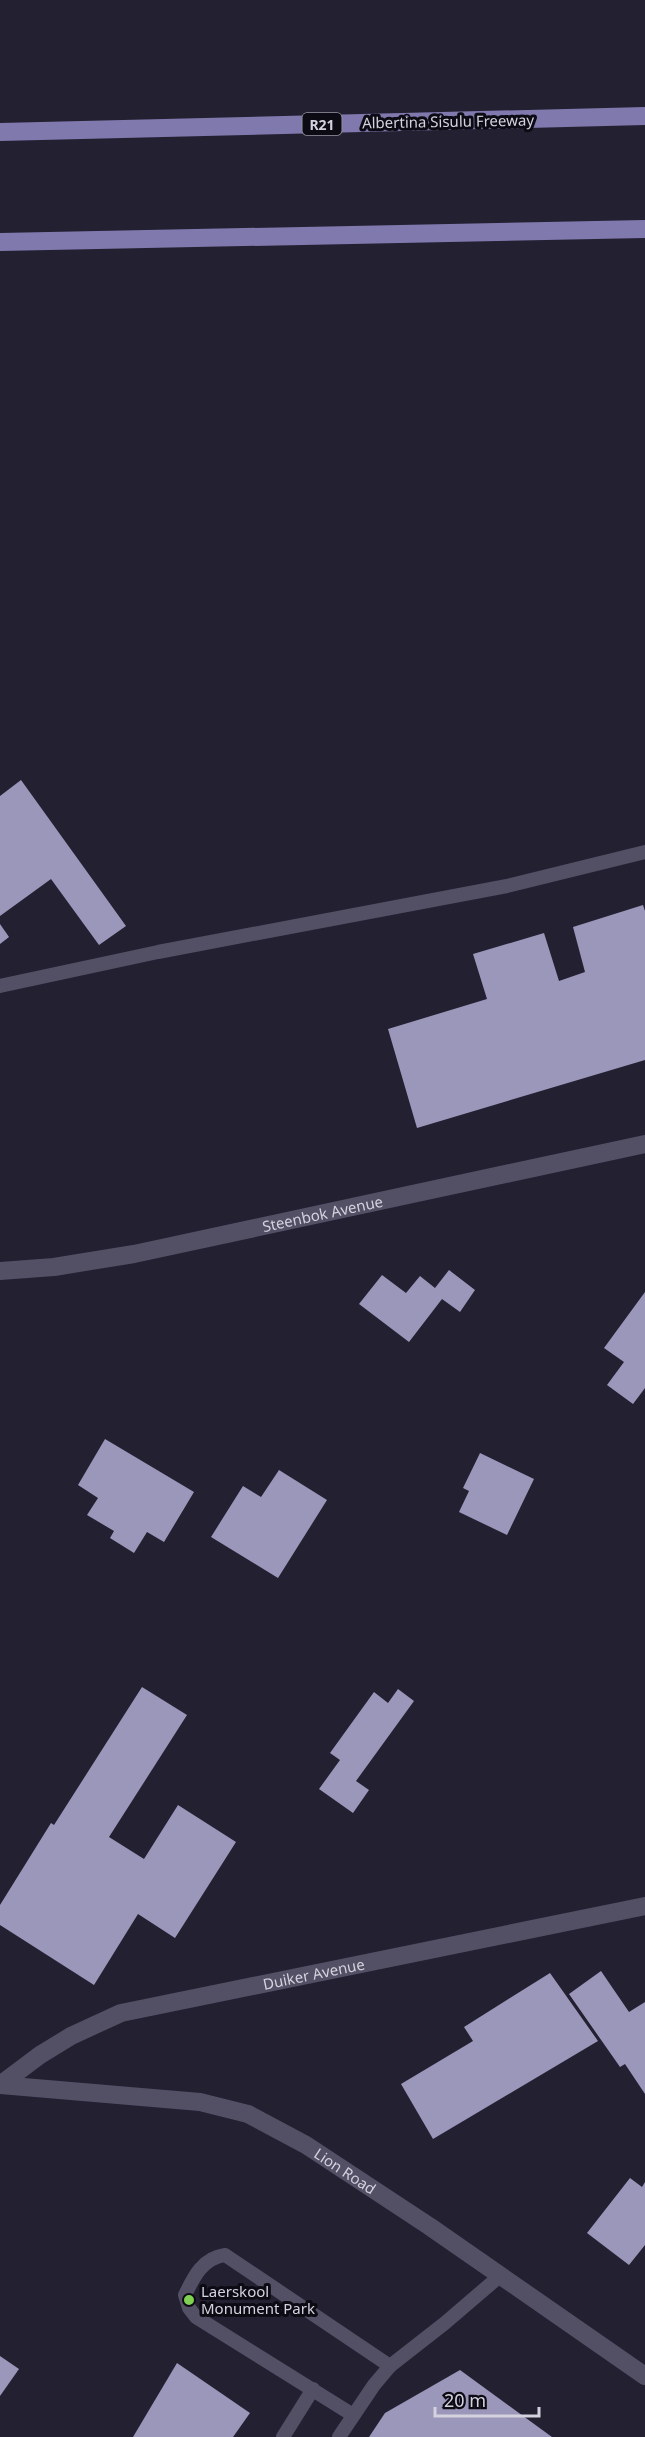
<svg xmlns="http://www.w3.org/2000/svg" width="645" height="2437" font-family="'Noto Sans',sans-serif">
<rect width="100%" height="100%" fill="#232032"/>
<g fill="#9b97ba">
<path d="M 21,780 L 126,926 L 99,945 L 51,879 L 0,916 L 0,796 Z"/>
<path d="M 643,905 L 645,911 L 645,1060 L 417,1128 L 388,1029 L 487,999 L 473,954 L 544,933 L 559,981 L 585,972 L 573,927 Z"/>
<path d="M 0,924 L 9,937 L 0,944 Z"/>
<path d="M 449,1270 L 475,1290 L 460,1312 L 442,1299 L 409,1342 L 359,1304 L 382,1275 L 406,1293 L 420,1276 L 435,1288 Z"/>
<path d="M 645,1292 L 645,1388 L 633,1404 L 607,1385 L 624,1362 L 604,1348 Z"/>
<path d="M 105,1439 L 194,1492 L 164,1542 L 147,1532 L 134,1553 L 110,1538 L 114,1531 L 87,1515 L 98,1498 L 78,1485 Z"/>
<path d="M 480,1453 L 534,1479 L 507,1535 L 459,1512 L 469,1491 L 463,1488 Z"/>
<path d="M 279,1470 L 327,1500 L 278,1578 L 211,1537 L 243,1486 L 261,1497 Z"/>
<path d="M 142,1687 L 187,1715 L 109,1837 L 144,1859 L 178,1805 L 236,1842 L 175,1938 L 138,1914 L 94,1985 L 0,1925 L 0,1905 L 51,1823 L 54,1825 Z"/>
<path d="M 398,1689 L 414,1701 L 356,1781 L 369,1790 L 353,1813 L 319,1789 L 340,1760 L 330,1753 L 374,1692 L 388,1703 Z"/>
<path d="M 601,1971 L 629,2012 L 645,2002 L 645,2094 L 625,2064 L 620,2067 L 569,1994 Z"/>
<path d="M 550,1973 L 598,2041 L 433,2139 L 401,2084 L 473,2041 L 464,2027 Z"/>
<path d="M 630,2178 L 642,2187 L 645,2182 L 645,2245 L 629,2265 L 587,2233 Z"/>
<path d="M 0,2356 L 19,2369 L 0,2396 Z"/>
<path d="M 177,2363 L 250,2413 L 233,2437 L 133,2437 Z"/>
<path d="M 460,2370 L 552,2437 L 369,2437 L 385,2413 Z"/>
</g>
<g fill="none" stroke-linecap="round" stroke-linejoin="round">
<g stroke="#535065" stroke-width="14">
<path d="M 0,986 L 158,952 L 507,886 L 645,852"/>
<path d="M 353,2415 L 196,2317 L 189,2308 L 185,2295 C 194,2276 203,2258 225,2255 L 390,2366"/>
<path d="M 283,2437 L 313,2389"/>
<path d="M 339,2437 L 374,2385 L 390,2366 L 445,2323 L 501,2275"/>
</g>
<g stroke="#535065" stroke-width="18">
<path id="s1" d="M 0,1271 L 54,1267 L 134,1254 L 645,1144"/>
<path id="s2" d="M 0,2085 L 200,2102 L 248,2114 L 306,2145 L 429,2226 L 645,2376"/>
<path id="s3" d="M 0,2085 L 40,2055 L 71,2036 L 121,2013 L 645,1906"/>
</g>
<g stroke="#8079ae" stroke-width="18">
<path d="M 0,132 L 645,116"/>
<path d="M 0,242 L 645,229"/>
</g>
</g>
<circle fill="#7ed153" stroke="#0c0b13" stroke-width="2" cx="189" cy="2300" r="6"/>
<g text-anchor="middle" dominant-baseline="central" stroke-width="6" stroke-linejoin="round" paint-order="stroke">
<rect fill="#0c0b13" stroke="#9796a1" stroke-width="1.5" x="302.5" y="113" width="39" height="22" rx="4.5"/>
<g font-size="14" font-weight="bold" fill="#d3d2de">
<text x="322" y="124">R21</text>
</g>
<g font-size="15" fill="#d3d2de" stroke="#0c0b13">
<text transform="translate(448 121) rotate(-1)">Albertina Sisulu Freeway</text>
<text stroke="none"><textPath href="#s1" startOffset="328">Steenbok Avenue</textPath></text>
<text stroke="none"><textPath href="#s3" startOffset="338">Duiker Avenue</textPath></text>
<text stroke="none"><textPath href="#s2" startOffset="363">Lion Road</textPath></text>
</g>
<g font-size="15" fill="#d3d2de" stroke="#0c0b13" text-anchor="start">
<text x="201" y="2291">Laerskool<tspan x="201" dy="17">Monument Park</tspan></text>
</g>
</g>
<path d="M435 2407v9h104v-9" fill="none" stroke="#d3d2de" stroke-width="3"/>
<text x="444" y="2407" font-size="18" fill="#d3d2de" stroke="#0c0b13" stroke-width="4.5" paint-order="stroke">20 m</text>
</svg>
